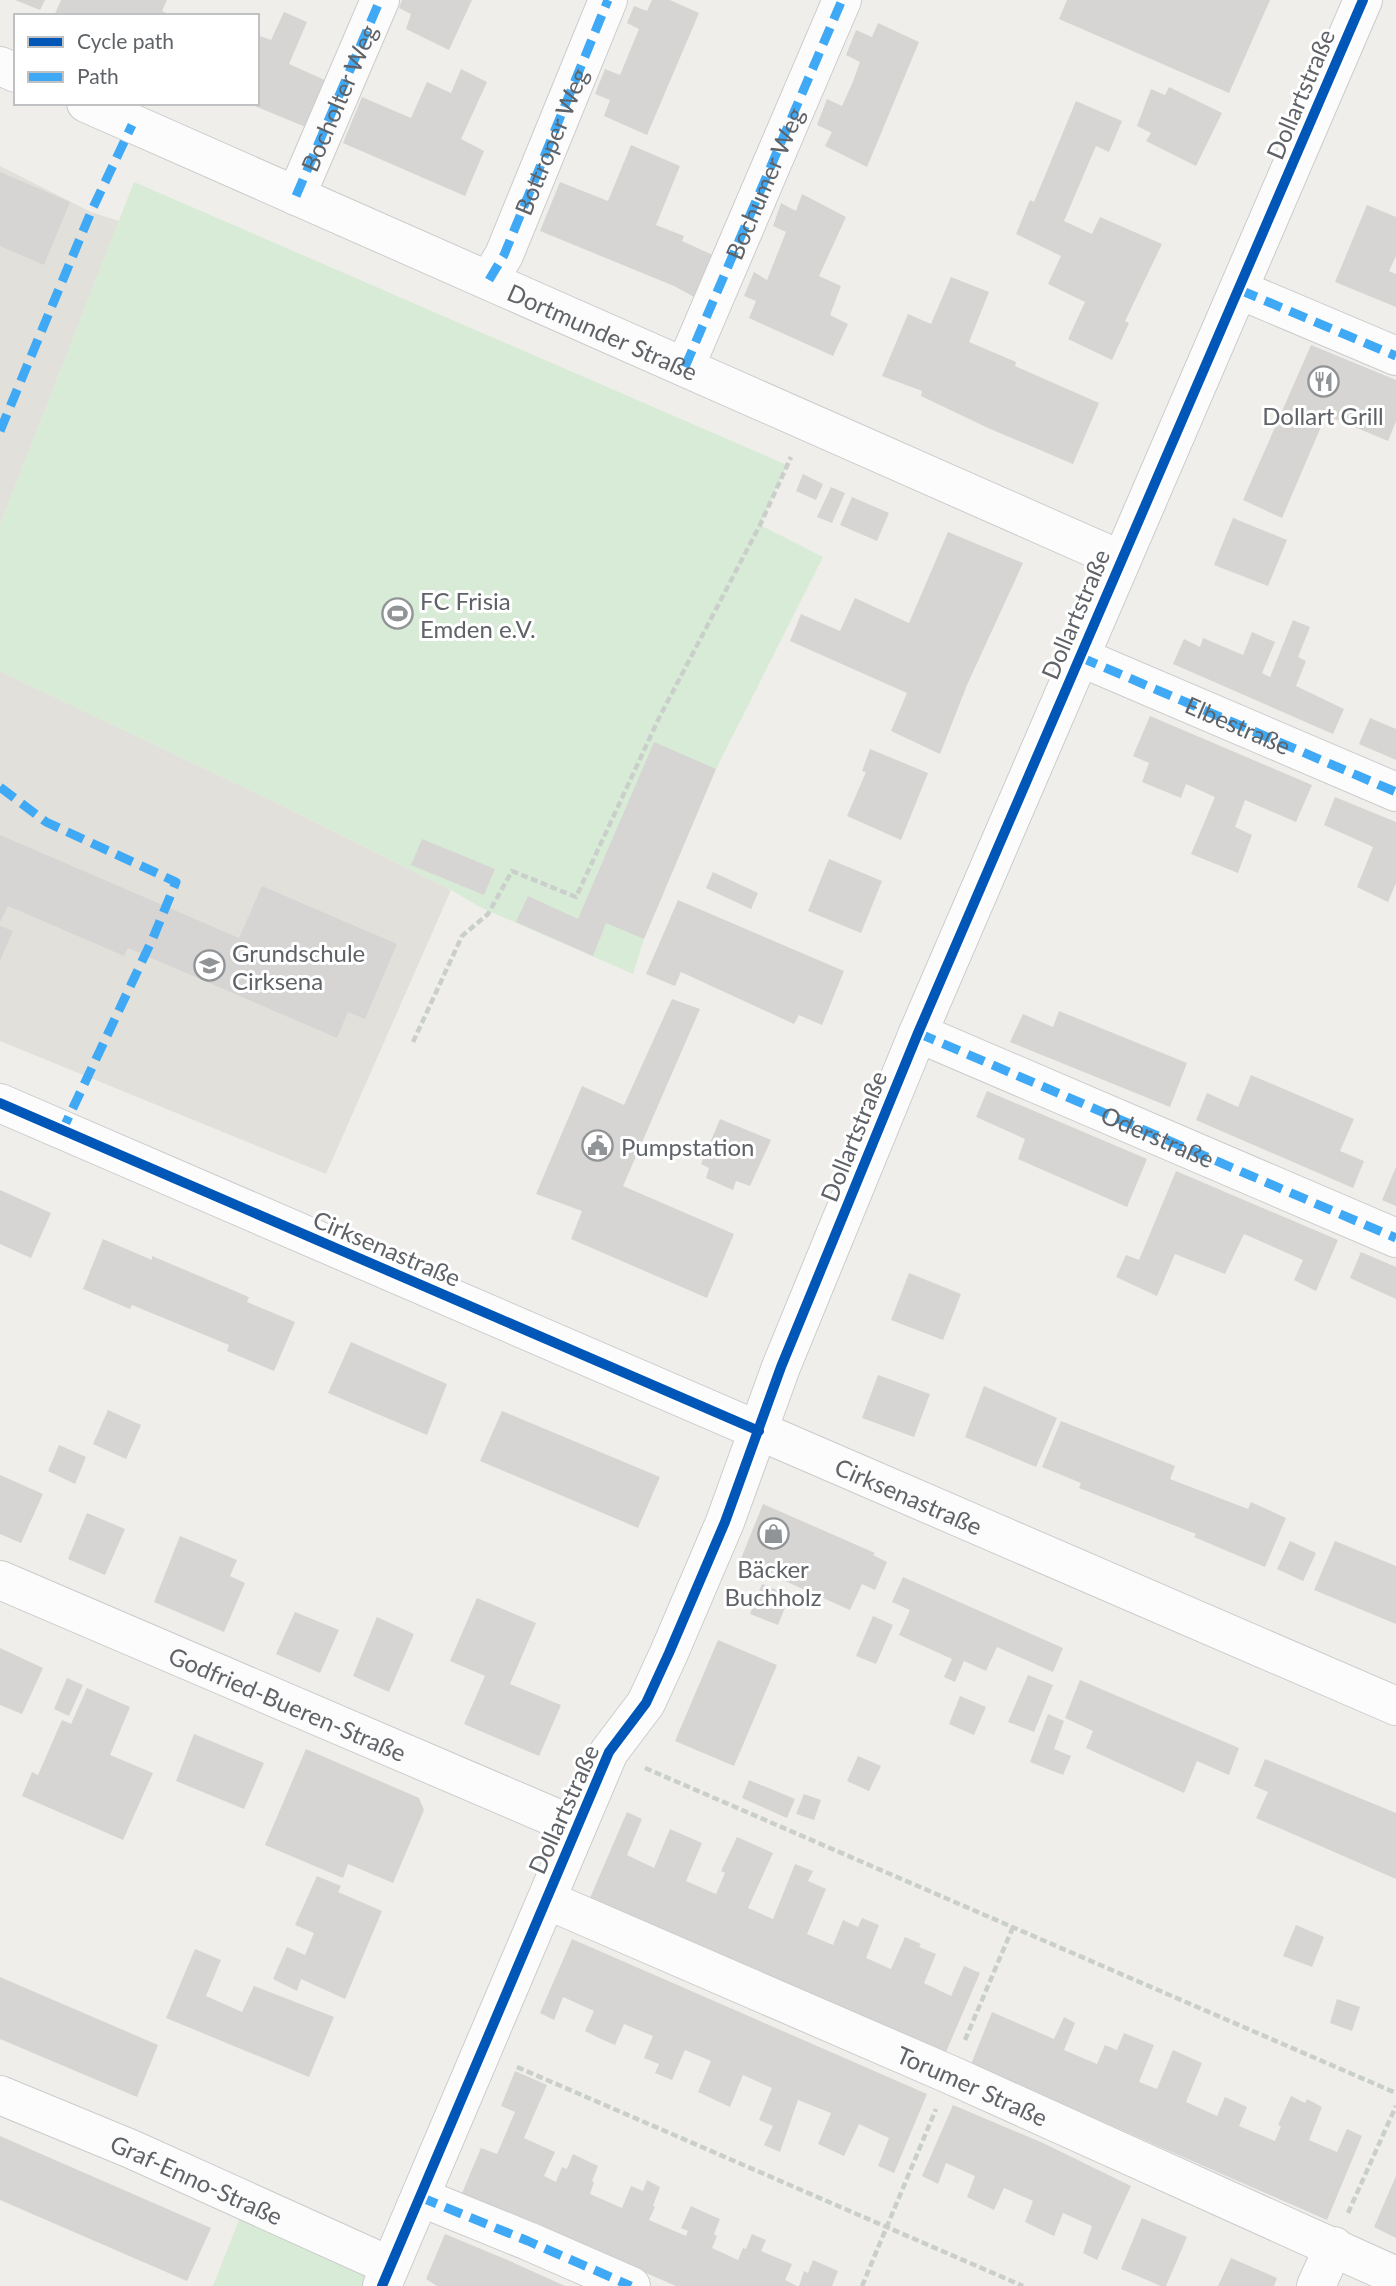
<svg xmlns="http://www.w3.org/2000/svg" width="1396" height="2286" font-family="Lato,sans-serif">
<rect width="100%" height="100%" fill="#efeeea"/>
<g fill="#e2e0da">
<path d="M 0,166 L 91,212 L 119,221 L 0,525 Z"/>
<path d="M 0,671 L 283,806 L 451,890 L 326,1174 L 0,1041 Z"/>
</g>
<g fill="#d8ebd6">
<path d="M 134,182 L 787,465 L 760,525 L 823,557 L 716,769 L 644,939 L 633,974 L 480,907 L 451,890 L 283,806 L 0,671 L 0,525 Z"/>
<path d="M 246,2202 L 382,2286 L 213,2286 Z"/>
</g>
<g fill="#d6d5d3">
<path d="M 15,0 L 45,0 L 40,10 Z"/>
<path d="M 61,0 L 167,0 L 162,11 L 172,16 L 54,16 Z"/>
<path d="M 402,0 L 472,0 L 449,50 L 406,29 L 411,14 L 399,8 Z"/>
<path d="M 652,0 L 670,0 L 699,13 L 647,135 L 604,116 L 610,100 L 595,94 L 605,69 L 620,75 L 639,29 L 627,23 L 634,6 L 647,11 Z"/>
<path d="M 1067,0 L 1270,0 L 1229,93 L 1059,19 Z"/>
<path d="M 284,12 L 307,22 L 289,64 L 327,81 L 308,128 L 247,103 L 257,103 L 257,35 L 271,40 Z"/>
<path d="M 878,23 L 919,42 L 867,167 L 825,146 L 832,132 L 817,125 L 827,99 L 842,106 L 852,84 L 860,62 L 846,55 L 856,30 L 872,37 Z"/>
<path d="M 461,69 L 487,82 L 461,139 L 484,151 L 465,196 L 343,143 L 362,97 L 411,118 L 427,82 L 451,93 Z"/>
<path d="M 1169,87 L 1222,113 L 1196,166 L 1146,141 L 1151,133 L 1137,126 L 1151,89 L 1165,95 Z"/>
<path d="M 1076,101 L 1122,121 L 1109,152 L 1096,146 L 1064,221 L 1092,234 L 1100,217 L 1162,244 L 1125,321 L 1129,323 L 1112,360 L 1068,339 L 1085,302 L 1048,284 L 1061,256 L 1016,234 L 1030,200 L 1034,202 Z"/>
<path d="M 631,145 L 680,166 L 656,225 L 684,236 L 682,241 L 715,256 L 696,298 L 674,286 L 540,231 L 560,182 L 608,201 Z"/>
<path d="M 0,172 L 70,202 L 44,265 L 0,246 Z"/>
<path d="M 802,194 L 846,217 L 819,276 L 841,286 L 830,315 L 848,324 L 833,356 L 749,318 L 756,301 L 744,296 L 754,272 L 767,280 L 786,232 L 773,226 L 781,203 L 796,211 Z"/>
<path d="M 1367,205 L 1396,217 L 1396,256 L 1389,271 L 1396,274 L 1396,307 L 1335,282 Z"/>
<path d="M 951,277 L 989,292 L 969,342 L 1016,362 L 1015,366 L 1099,403 L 1073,464 L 988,428 L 921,396 L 922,391 L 882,376 L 908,314 L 931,324 Z"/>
<path d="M 1311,345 L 1396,380 L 1396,421 L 1388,441 L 1326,415 L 1282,518 L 1243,500 Z"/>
<path d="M 803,474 L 823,484 L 816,500 L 796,491 Z"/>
<path d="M 831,487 L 845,493 L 832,523 L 817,517 Z"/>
<path d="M 852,497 L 889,513 L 877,541 L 840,525 Z"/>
<path d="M 1233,518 L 1287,540 L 1268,586 L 1214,565 Z"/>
<path d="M 948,532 L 1023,563 L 967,685 L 940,754 L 891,731 L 907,693 L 790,641 L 801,614 L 840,631 L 855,598 L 909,623 Z"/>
<path d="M 1293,620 L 1310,627 L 1298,657 L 1306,661 L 1296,686 L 1344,709 L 1333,734 L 1173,664 L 1184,639 L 1200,647 L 1203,638 L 1243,655 L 1252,632 L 1275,642 L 1262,673 L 1270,677 Z"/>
<path d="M 1150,716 L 1312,785 L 1296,822 L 1245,800 L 1235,827 L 1252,835 L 1238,873 L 1191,854 L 1215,797 L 1186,784 L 1181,798 L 1142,782 L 1149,763 L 1133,756 Z"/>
<path d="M 1370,718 L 1396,729 L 1396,760 L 1359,744 Z"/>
<path d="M 654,742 L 716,769 L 644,939 L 606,923 L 593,956 L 516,922 L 528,896 L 578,919 Z"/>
<path d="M 870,749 L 928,773 L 901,840 L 847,816 L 866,772 L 862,771 Z"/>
<path d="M 1335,797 L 1396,822 L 1396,883 L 1388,902 L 1357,887 L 1373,847 L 1324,825 Z"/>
<path d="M 0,835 L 239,938 L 262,886 L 397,944 L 365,1019 L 348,1012 L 337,1038 L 128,948 L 124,956 L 8,906 L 0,922 Z"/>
<path d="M 422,839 L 495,869 L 484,895 L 411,865 Z"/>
<path d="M 829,859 L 882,881 L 861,933 L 808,911 Z"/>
<path d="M 713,872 L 758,893 L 751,909 L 706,888 Z"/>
<path d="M 678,900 L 844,971 L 822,1025 L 799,1015 L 794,1024 L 681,972 L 675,986 L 646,974 Z"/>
<path d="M 0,926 L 13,931 L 0,961 Z"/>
<path d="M 672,999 L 700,1009 L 623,1186 L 734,1234 L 707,1298 L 571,1239 L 582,1211 L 536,1194 L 582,1086 L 624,1105 Z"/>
<path d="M 1059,1011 L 1187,1063 L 1170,1107 L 1010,1042 L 1023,1014 L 1053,1027 Z"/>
<path d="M 1251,1075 L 1354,1119 L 1340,1151 L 1364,1161 L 1353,1188 L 1196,1120 L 1207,1093 L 1238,1107 Z"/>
<path d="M 987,1091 L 1147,1159 L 1127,1207 L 1018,1159 L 1025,1139 L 976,1117 Z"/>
<path d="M 720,1119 L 771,1140 L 750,1186 L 736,1181 L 733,1190 L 706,1178 L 709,1168 L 701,1164 Z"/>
<path d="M 1396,1167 L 1396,1206 L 1382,1200 Z"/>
<path d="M 1176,1171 L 1338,1240 L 1316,1291 L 1294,1280 L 1303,1260 L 1244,1234 L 1225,1274 L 1175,1254 L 1157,1296 L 1116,1277 L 1126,1255 L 1139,1260 Z"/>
<path d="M 0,1190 L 51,1213 L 31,1258 L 0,1244 Z"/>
<path d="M 103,1239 L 152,1260 L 152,1256 L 249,1297 L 247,1302 L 295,1322 L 274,1371 L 227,1351 L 229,1345 L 132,1305 L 130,1309 L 83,1289 Z"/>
<path d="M 1361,1252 L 1396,1267 L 1396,1299 L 1350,1278 Z"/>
<path d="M 909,1273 L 961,1294 L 943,1340 L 891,1320 Z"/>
<path d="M 351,1342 L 447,1384 L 427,1435 L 328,1393 Z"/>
<path d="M 878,1375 L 930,1394 L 914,1437 L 862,1418 Z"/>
<path d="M 984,1386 L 1057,1418 L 1036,1467 L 965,1437 Z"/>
<path d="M 108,1410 L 141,1425 L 126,1459 L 93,1444 Z"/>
<path d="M 502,1411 L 660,1477 L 638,1528 L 480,1461 Z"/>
<path d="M 1061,1421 L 1175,1466 L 1170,1479 L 1248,1509 L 1251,1502 L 1286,1518 L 1265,1567 L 1194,1537 L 1196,1534 L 1079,1488 L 1081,1483 L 1042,1467 Z"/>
<path d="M 59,1445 L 86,1457 L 75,1484 L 48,1471 Z"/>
<path d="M 0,1475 L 43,1494 L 21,1543 L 0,1534 Z"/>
<path d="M 763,1504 L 875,1553 L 873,1555 L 887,1562 L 875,1590 L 862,1584 L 850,1610 L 740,1561 Z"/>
<path d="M 87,1513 L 125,1529 L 105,1575 L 68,1559 Z"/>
<path d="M 180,1536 L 237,1560 L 230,1576 L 245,1583 L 224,1632 L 154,1602 Z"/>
<path d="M 1290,1541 L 1316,1553 L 1303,1581 L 1277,1569 Z"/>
<path d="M 1335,1541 L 1396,1566 L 1396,1624 L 1314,1590 Z"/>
<path d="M 903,1577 L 1063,1648 L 1053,1672 L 997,1647 L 986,1671 L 964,1661 L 955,1682 L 944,1677 L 952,1659 L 899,1635 L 910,1610 L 892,1602 Z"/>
<path d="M 762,1584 L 790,1595 L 778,1625 L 750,1614 Z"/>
<path d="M 477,1598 L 536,1623 L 510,1684 L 561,1705 L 539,1756 L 464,1724 L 485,1676 L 450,1661 Z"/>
<path d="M 295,1612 L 339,1630 L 320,1673 L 276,1654 Z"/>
<path d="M 873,1616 L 893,1625 L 876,1664 L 856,1656 Z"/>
<path d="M 377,1617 L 414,1634 L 389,1692 L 353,1676 Z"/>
<path d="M 718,1640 L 777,1665 L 734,1766 L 675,1741 Z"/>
<path d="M 0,1648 L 43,1668 L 22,1714 L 0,1705 Z"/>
<path d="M 1028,1675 L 1053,1685 L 1034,1732 L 1008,1722 Z"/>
<path d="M 67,1678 L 83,1685 L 69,1716 L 54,1709 Z"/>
<path d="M 1080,1680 L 1239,1748 L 1229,1775 L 1197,1761 L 1184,1793 L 1086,1748 L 1093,1731 L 1065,1718 Z"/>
<path d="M 87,1688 L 130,1707 L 110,1755 L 153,1773 L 123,1840 L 22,1796 L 32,1772 L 38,1775 L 62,1720 L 71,1724 Z"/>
<path d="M 960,1696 L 986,1707 L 974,1735 L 949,1724 Z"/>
<path d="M 1048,1714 L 1064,1721 L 1054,1749 L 1071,1756 L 1063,1775 L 1030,1762 Z"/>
<path d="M 194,1734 L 264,1763 L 244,1809 L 176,1781 Z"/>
<path d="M 306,1749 L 419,1798 L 424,1810 L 393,1883 L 348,1864 L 343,1878 L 265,1845 Z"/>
<path d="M 858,1756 L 881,1766 L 869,1791 L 847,1781 Z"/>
<path d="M 1265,1759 L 1396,1813 L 1396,1879 L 1256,1818 L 1268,1792 L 1254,1786 Z"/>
<path d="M 749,1780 L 795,1799 L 787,1818 L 742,1798 Z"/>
<path d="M 804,1794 L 821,1800 L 814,1820 L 796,1814 Z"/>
<path d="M 627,1812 L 642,1819 L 627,1855 L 654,1868 L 670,1829 L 702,1843 L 686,1881 L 716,1894 L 725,1873 L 721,1871 L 737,1837 L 773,1853 L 748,1908 L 773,1919 L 795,1864 L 813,1871 L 808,1881 L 826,1889 L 807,1934 L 833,1945 L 843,1920 L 858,1927 L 862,1918 L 879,1925 L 866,1958 L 891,1969 L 905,1937 L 921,1944 L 919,1947 L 936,1954 L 924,1983 L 951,1996 L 964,1966 L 980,1973 L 946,2052 L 590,1898 Z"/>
<path d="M 317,1876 L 341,1886 L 338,1892 L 382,1911 L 345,1999 L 301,1979 L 297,1991 L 273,1979 L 287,1947 L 305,1955 L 314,1933 L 295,1925 Z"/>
<path d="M 1296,1925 L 1324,1937 L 1312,1967 L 1283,1956 Z"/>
<path d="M 572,1939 L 927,2094 L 894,2173 L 878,2166 L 889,2138 L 859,2124 L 844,2156 L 818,2144 L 831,2113 L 798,2100 L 780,2152 L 764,2145 L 773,2126 L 759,2120 L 772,2088 L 743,2075 L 730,2107 L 698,2092 L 711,2061 L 685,2050 L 672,2080 L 655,2073 L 659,2064 L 644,2058 L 653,2036 L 624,2024 L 615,2045 L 601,2039 L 585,2031 L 594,2011 L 563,1997 L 554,2020 L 540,2013 Z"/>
<path d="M 195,1949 L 221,1960 L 206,1996 L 242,2012 L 254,1986 L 334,2017 L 309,2077 L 166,2018 Z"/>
<path d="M 0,1977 L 158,2045 L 137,2097 L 0,2039 Z"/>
<path d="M 1337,1999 L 1360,2007 L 1352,2031 L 1330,2023 Z"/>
<path d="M 992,2012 L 1054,2039 L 1064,2017 L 1075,2023 L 1064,2050 L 1097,2064 L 1105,2045 L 1117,2050 L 1124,2033 L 1154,2045 L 1139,2082 L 1157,2089 L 1173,2050 L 1202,2063 L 1186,2102 L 1217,2116 L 1225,2097 L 1247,2107 L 1239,2126 L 1275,2141 L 1281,2126 L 1278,2125 L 1291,2096 L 1305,2103 L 1307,2099 L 1322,2107 L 1309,2140 L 1337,2152 L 1347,2129 L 1362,2136 L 1327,2220 L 971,2064 Z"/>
<path d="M 515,2071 L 547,2085 L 524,2138 L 555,2152 L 544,2176 L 556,2182 L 562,2167 L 567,2169 L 573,2154 L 598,2166 L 592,2181 L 594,2182 L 590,2194 L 622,2208 L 631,2186 L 643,2191 L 647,2180 L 660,2187 L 653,2206 L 655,2207 L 649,2220 L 686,2236 L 688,2231 L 681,2228 L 691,2206 L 706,2213 L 720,2219 L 714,2234 L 717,2236 L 712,2248 L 738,2260 L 743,2248 L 746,2249 L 752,2234 L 766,2240 L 761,2251 L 792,2264 L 785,2280 L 797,2286 L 676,2286 L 462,2193 L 481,2148 L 497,2154 L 515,2112 L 501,2106 Z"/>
<path d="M 953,2105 L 1043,2143 L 1131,2186 L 1097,2260 L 1083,2253 L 1092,2226 L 1063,2213 L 1054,2236 L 1025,2222 L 1033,2201 L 1004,2188 L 994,2210 L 967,2197 L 975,2176 L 946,2163 L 938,2184 L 922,2176 Z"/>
<path d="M 0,2136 L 211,2228 L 187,2281 L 0,2200 Z"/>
<path d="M 1396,2176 L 1396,2238 L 1374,2227 Z"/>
<path d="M 1142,2218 L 1187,2237 L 1166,2286 L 1161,2286 L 1121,2269 Z"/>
<path d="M 445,2234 L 505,2259 L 565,2286 L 437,2286 L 426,2279 Z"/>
<path d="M 1231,2258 L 1277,2278 L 1274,2286 L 1218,2286 Z"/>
<path d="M 813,2260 L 838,2271 L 832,2286 L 799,2286 L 804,2271 L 808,2273 Z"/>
</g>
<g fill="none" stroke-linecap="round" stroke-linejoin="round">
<defs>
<g id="minor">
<path d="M 0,66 L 16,73"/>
<path id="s1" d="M 86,103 L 1121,560"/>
<path d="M 296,196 L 380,0"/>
<path d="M 489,280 L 504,255 L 608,0"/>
<path d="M 1240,290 L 1396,356"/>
<path id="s2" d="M 685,367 L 842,0"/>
<path id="s3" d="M 1080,657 L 1396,792"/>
<path id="s4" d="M 918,1033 L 1396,1238"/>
<path id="s5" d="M 0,1103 L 1396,1706"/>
<path id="s6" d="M 0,1580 L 577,1827"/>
<path id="s7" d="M 547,1900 L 951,2075 L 1396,2276"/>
<path id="s8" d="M 0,2095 L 131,2149 L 390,2266"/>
<path d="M 420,2197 L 528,2241 L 631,2286"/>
<path d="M 382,2286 L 609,1752 L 646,1703 L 669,1653 L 725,1522 L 781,1367 L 918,1033 L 1363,0"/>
<path d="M 1316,2286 L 1334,2246"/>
</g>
</defs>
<use href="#minor" stroke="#cbcccc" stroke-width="40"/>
<g stroke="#cacfcc" stroke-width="4.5" stroke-dasharray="7 3.5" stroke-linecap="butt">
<path d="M 413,1042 L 462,936 L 488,914 L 512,871 L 576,897 L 659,718 L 760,525 L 791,457"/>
<path d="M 645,1768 L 1396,2093"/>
<path d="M 965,2040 L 1013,1927"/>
<path d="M 517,2067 L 1023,2286"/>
<path d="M 1348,2213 L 1396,2106"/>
<path d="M 862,2286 L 936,2109"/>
</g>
<use href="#minor" stroke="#fdfcfc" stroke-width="38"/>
<g stroke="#3fa9f5" stroke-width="9" stroke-dasharray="18 9" stroke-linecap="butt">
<path id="s9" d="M 296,196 L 380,0"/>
<path id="s10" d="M 489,280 L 504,255 L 608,0"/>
<path d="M 1240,290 L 1396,356"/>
<path d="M 685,367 L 842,0"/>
<path d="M 0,431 L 91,212 L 132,125"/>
<path d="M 1080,657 L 1396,792"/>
<path d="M 0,787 L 46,822 L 176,882 L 153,938 L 63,1129"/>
<path d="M 918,1033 L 1396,1238"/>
<path d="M 420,2197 L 528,2241 L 631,2286"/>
</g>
<defs>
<g id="cycleway">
<path d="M 0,1103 L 759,1431"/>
<path d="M 382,2286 L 609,1752 L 646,1703 L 669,1653 L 725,1522 L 781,1367 L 918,1033 L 1363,0"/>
</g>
</defs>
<use href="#cycleway" stroke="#fff" stroke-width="15"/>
<use href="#cycleway" stroke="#0057b8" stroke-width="10"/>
</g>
<defs>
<symbol id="restaurant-ring" viewBox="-11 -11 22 22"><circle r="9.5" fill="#fff" stroke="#919496" stroke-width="1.5"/><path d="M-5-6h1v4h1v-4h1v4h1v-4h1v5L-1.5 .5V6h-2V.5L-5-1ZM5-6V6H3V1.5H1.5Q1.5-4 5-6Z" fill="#919496"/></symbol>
<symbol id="stadium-ring" viewBox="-11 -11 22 22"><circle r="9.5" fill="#fff" stroke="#919496" stroke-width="1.5"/><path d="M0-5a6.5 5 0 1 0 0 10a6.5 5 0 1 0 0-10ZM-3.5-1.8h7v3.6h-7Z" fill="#919496"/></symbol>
<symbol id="school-ring" viewBox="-11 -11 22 22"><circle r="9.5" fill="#fff" stroke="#919496" stroke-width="1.5"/><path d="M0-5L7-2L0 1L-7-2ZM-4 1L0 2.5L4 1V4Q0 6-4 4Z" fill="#919496"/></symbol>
<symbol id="civic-ring" viewBox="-11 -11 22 22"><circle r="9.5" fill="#fff" stroke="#919496" stroke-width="1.5"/><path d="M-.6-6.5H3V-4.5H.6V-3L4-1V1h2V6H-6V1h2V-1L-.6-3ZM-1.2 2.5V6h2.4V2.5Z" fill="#919496"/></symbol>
<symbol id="shop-ring" viewBox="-11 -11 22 22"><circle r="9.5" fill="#fff" stroke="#919496" stroke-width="1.5"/><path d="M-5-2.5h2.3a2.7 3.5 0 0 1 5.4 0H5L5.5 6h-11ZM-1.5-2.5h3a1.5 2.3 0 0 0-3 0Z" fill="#919496"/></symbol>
</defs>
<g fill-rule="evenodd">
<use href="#restaurant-ring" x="1306" y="364" width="35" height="35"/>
<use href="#stadium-ring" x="380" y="596" width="35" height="35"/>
<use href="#school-ring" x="192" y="948" width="35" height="35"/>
<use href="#civic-ring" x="580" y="1128" width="35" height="35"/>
<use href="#shop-ring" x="756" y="1516" width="35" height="35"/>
</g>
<g text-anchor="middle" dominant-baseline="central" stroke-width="6" stroke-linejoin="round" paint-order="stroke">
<g font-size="24" fill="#5f6368" stroke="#fff">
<text transform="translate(1300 94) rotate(-67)">Dollartstraße</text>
<text stroke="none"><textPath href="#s9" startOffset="107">Bocholter Weg</textPath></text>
<text stroke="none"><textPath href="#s10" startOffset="152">Bottroper Weg</textPath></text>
<text stroke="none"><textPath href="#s2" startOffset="200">Bochumer Weg</textPath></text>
<text stroke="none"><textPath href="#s1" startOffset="565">Dortmunder Straße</textPath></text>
<text transform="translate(1075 614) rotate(-67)">Dollartstraße</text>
<text stroke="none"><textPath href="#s3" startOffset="172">Elbestraße</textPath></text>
<text stroke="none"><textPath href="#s4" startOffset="261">Oderstraße</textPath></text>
<text transform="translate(853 1136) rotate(-68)">Dollartstraße</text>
<text transform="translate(387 1248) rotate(23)">Cirksenastraße</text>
<text stroke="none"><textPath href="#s5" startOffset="990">Cirksenastraße</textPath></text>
<text stroke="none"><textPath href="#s6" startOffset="313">Godfried-Bueren-Straße</textPath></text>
<text transform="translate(563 1809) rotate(-66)">Dollartstraße</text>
<text stroke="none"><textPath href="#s7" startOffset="464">Torumer Straße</textPath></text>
<text stroke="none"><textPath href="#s8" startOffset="214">Graf-Enno-Straße</textPath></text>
</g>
<g font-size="24" fill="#5f6368" stroke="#fff" text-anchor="start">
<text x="1323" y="415" text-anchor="middle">Dollart Grill</text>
<text x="420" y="600">FC Frisia<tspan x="420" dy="28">Emden e.V.</tspan></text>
<text x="232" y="952">Grundschule<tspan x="232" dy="28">Cirksena</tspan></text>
<text x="621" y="1146">Pumpstation</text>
<text x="773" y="1568" text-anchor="middle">Bäcker<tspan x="773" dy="28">Buchholz</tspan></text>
</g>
</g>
<rect x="14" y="14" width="245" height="91" fill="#ffffff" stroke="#bfc1c3" stroke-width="2"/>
<rect x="28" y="37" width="35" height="10" fill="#0057b8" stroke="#bfc1c3" stroke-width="2"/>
<text x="77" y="49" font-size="21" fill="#5f6368">Cycle path</text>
<rect x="28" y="72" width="35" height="10" fill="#3fa9f5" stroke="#bfc1c3" stroke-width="2"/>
<text x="77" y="84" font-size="21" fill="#5f6368">Path</text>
</svg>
